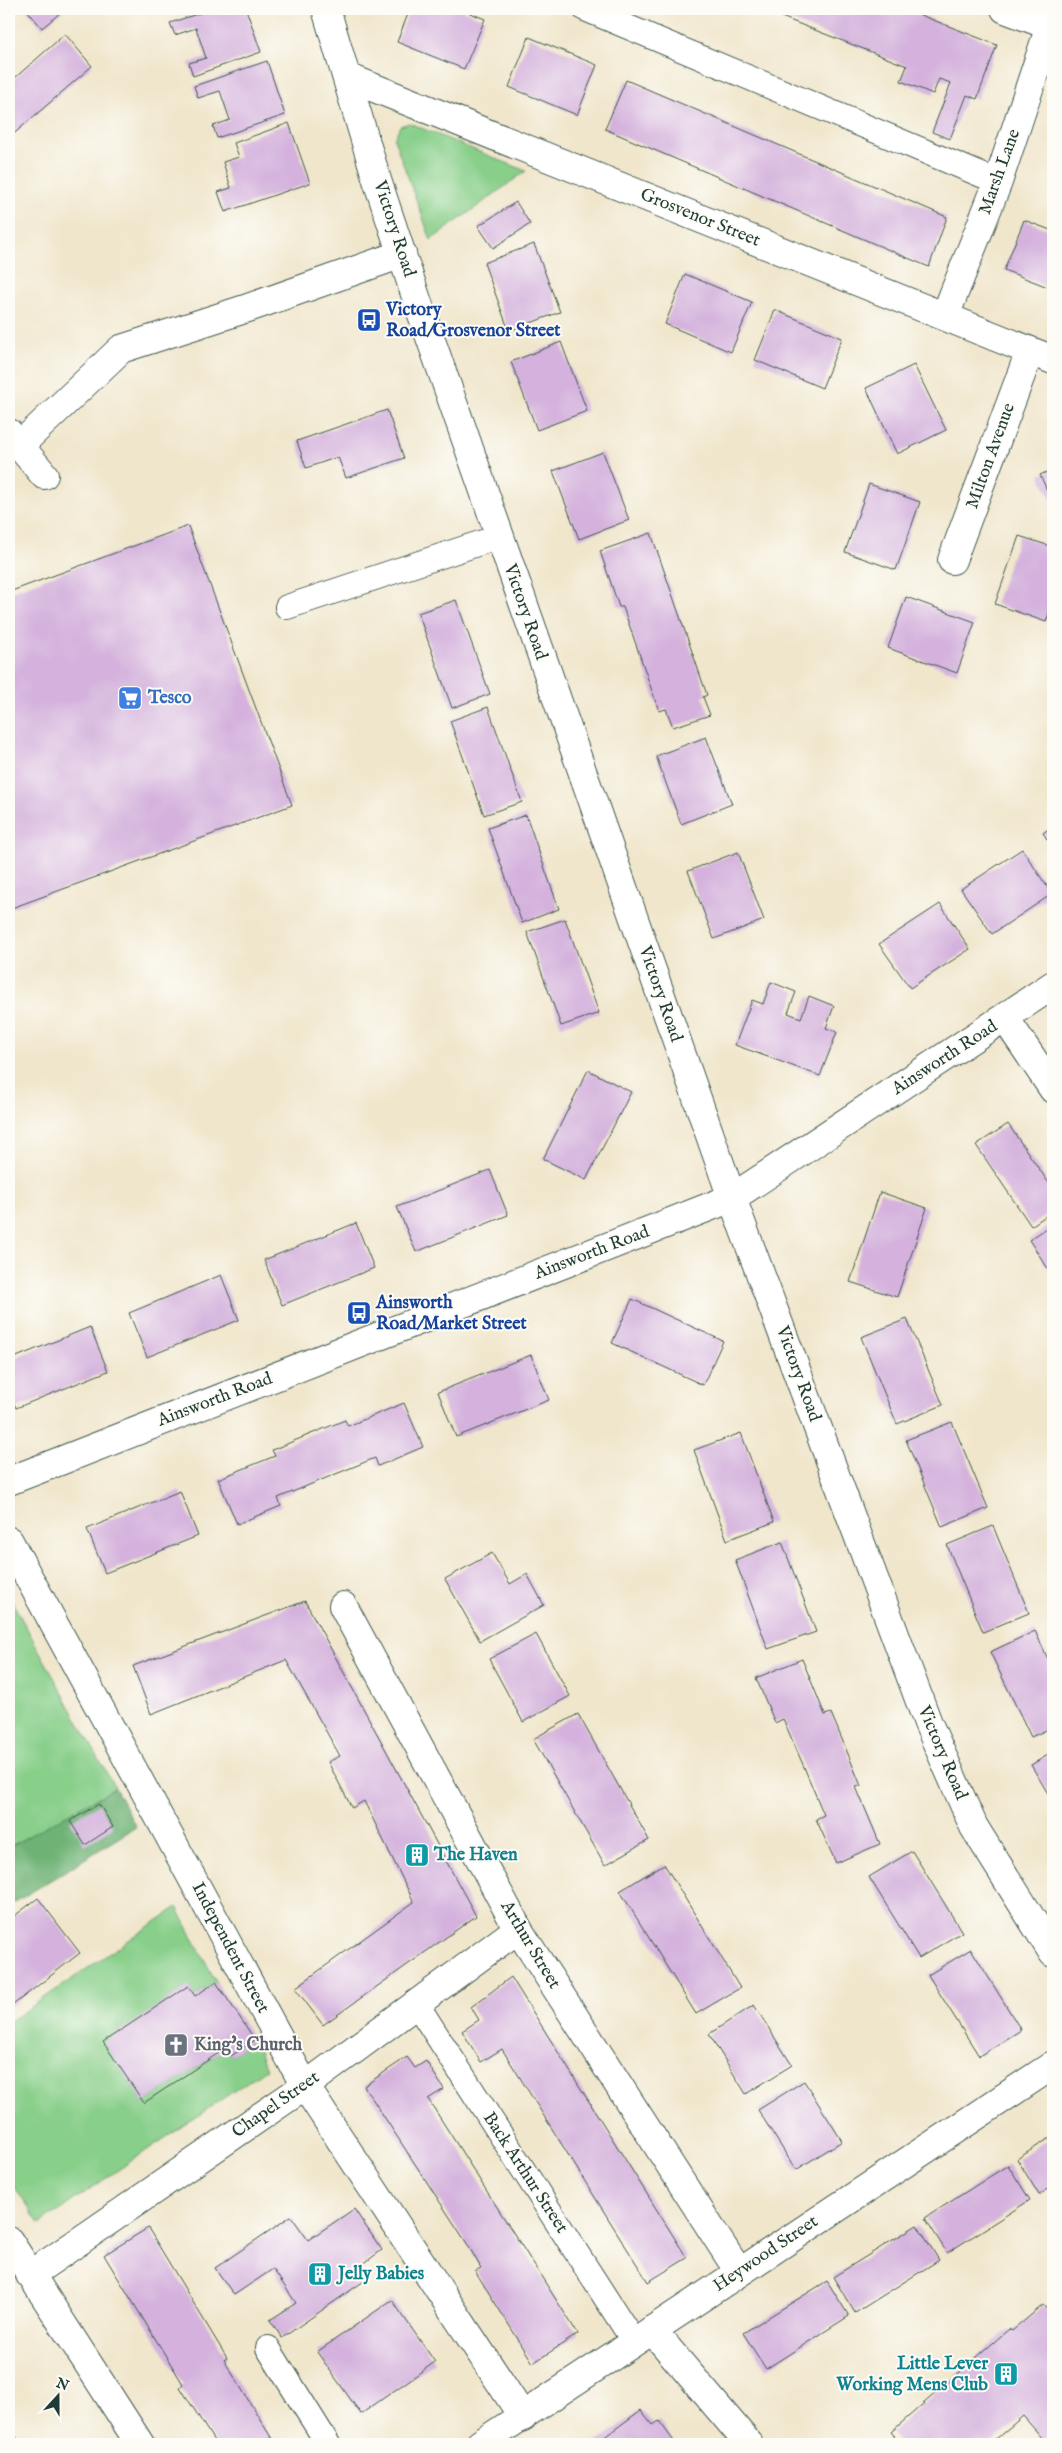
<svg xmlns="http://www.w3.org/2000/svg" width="1062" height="2453" font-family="'IM FELL English',serif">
<rect width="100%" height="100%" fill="#fdfcf7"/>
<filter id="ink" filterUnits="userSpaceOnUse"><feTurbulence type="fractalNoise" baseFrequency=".02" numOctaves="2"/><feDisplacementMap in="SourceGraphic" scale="10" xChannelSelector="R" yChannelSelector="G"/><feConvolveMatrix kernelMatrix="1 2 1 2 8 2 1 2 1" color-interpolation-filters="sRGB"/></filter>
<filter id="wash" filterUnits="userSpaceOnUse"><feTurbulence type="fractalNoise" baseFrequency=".0096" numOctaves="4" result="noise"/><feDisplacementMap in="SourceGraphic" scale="20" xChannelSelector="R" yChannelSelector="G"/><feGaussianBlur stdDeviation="1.12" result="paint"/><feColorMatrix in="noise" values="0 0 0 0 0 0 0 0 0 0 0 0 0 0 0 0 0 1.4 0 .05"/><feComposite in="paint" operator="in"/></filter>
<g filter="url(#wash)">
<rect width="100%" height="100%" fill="#f0e6cc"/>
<g fill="#88cf8a" stroke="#54865f">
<path d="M 409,123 L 526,171 L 431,240 L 394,139 L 400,126 Z"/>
<path d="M 9,1596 L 115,1788 L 9,1847 Z"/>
<path d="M 177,1907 L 216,1982 L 195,1996 L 188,1986 L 104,2042 L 144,2103 L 226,2048 L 231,2056 L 255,2040 L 266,2069 L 39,2224 L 9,2178 L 9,2022 Z"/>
</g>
<path fill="#6eb276" stroke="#467855" d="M 115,1788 L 136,1827 L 9,1906 L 9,1847 Z"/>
<g id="blocks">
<g fill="#d4b2dd">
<path d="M 26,9 L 65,9 L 42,28 Z"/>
<path d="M 212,9 L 246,9 L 261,52 L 193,76 L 189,63 L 206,58 L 196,28 L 175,35 L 170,23 Z"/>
<path d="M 410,9 L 460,9 L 485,19 L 464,69 L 397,42 Z"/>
<path d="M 761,9 L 905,9 L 997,45 L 977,99 L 967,95 L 950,139 L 932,132 L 951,83 L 939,79 L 933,94 L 901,81 L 907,66 Z"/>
<path d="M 65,34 L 92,66 L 9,138 L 9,83 Z"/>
<path d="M 529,37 L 597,65 L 577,115 L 509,87 Z"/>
<path d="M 267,61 L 285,115 L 217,138 L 213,126 L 230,120 L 220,91 L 198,98 L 194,86 Z"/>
<path d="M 626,80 L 947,217 L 929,267 L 605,129 Z"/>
<path d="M 289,123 L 310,183 L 225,212 L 218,192 L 231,188 L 223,162 L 239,157 L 234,143 Z"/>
<path d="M 516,202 L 530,224 L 493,248 L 478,226 Z"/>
<path d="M 1024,220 L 1053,231 L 1053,289 L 1004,270 Z"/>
<path d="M 534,244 L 560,312 L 509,331 L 484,263 Z"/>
<path d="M 685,274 L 752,302 L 731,352 L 665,324 Z"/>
<path d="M 775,310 L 842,338 L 822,388 L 755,360 Z"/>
<path d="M 561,342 L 587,411 L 537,430 L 511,362 Z"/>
<path d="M 914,365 L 946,430 L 897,454 L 866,388 Z"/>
<path d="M 387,410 L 404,458 L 346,478 L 338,457 L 306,468 L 297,441 Z"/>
<path d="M 603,452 L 629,520 L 579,539 L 553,471 Z"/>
<path d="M 1053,469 L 1053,503 L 1040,475 Z"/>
<path d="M 869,484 L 920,502 L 896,570 L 845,552 Z"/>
<path d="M 188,526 L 292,805 L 9,909 L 9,592 Z"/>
<path d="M 651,533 L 707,695 L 703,697 L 710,715 L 673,727 L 666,709 L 659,711 L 623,607 L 619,607 L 600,551 Z"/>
<path d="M 1019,536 L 1053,547 L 1053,601 L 1046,622 L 995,604 Z"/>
<path d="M 906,597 L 975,622 L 957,673 L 888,648 Z"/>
<path d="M 456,600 L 490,694 L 452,708 L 418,613 Z"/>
<path d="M 488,707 L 522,802 L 484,815 L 450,721 Z"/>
<path d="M 706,737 L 732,804 L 681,824 L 656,756 Z"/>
<path d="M 526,815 L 559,909 L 522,923 L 488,828 Z"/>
<path d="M 1053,826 L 1053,848 L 1043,833 Z"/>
<path d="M 1022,849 L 1052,894 L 992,934 L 961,889 Z"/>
<path d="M 738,852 L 764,920 L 714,939 L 688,871 Z"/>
<path d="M 940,904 L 970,949 L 910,988 L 879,944 Z"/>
<path d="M 565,919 L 599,1013 L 561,1026 L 527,932 Z"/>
<path d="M 771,982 L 796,992 L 788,1013 L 801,1018 L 809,996 L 834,1006 L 826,1028 L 837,1032 L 820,1076 L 735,1045 L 752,1000 L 763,1004 Z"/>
<path d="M 588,1070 L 631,1092 L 586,1180 L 543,1159 Z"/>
<path d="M 1008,1124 L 1053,1189 L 1053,1211 L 1031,1226 L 976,1145 Z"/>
<path d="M 490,1170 L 508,1215 L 416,1252 L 397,1207 Z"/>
<path d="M 880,1192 L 927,1208 L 897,1297 L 850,1282 Z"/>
<path d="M 356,1223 L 374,1268 L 282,1305 L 264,1260 Z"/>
<path d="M 1053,1224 L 1053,1276 L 1029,1240 Z"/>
<path d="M 221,1275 L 239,1320 L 147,1357 L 129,1313 Z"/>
<path d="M 632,1299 L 723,1341 L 703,1385 L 612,1343 Z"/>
<path d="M 907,1319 L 943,1405 L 897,1424 L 861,1337 Z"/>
<path d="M 90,1327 L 108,1371 L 16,1408 L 9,1392 L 9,1360 Z"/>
<path d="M 531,1355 L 549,1400 L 456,1437 L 438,1392 Z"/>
<path d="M 404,1403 L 423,1447 L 378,1466 L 375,1458 L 326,1478 L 278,1498 L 281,1506 L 237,1524 L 218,1479 L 275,1456 L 272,1450 L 345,1420 L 348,1426 Z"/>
<path d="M 952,1422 L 988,1508 L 942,1527 L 906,1440 Z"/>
<path d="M 741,1433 L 774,1522 L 727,1540 L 694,1450 Z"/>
<path d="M 180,1491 L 198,1536 L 105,1573 L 87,1529 Z"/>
<path d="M 993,1526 L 1029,1613 L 983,1632 L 947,1545 Z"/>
<path d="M 782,1542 L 816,1632 L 768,1649 L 735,1560 Z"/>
<path d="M 492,1553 L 510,1584 L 527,1574 L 544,1605 L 480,1641 L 445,1579 Z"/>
<path d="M 305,1601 L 476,1916 L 323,2025 L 295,1988 L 414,1902 L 364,1801 L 352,1808 L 328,1762 L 340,1756 L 286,1660 L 151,1714 L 133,1666 Z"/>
<path d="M 1035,1631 L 1053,1670 L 1053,1727 L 1031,1737 L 990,1652 Z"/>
<path d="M 536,1634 L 570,1696 L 523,1722 L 489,1659 Z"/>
<path d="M 802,1659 L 825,1715 L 831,1713 L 846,1749 L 861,1786 L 856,1787 L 880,1844 L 836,1863 L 816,1819 L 824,1815 L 804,1767 L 783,1719 L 775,1723 L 756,1678 Z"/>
<path d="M 578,1714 L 649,1840 L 605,1865 L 533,1739 Z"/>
<path d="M 1053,1752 L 1053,1802 L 1031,1765 Z"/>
<path d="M 99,1804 L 113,1827 L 85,1845 L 70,1821 Z"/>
<path d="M 912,1851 L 962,1932 L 919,1958 L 869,1877 Z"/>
<path d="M 664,1864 L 740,1988 L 696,2014 L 620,1891 Z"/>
<path d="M 38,1898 L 80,1953 L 9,2008 L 9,1920 Z"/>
<path d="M 971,1949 L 1021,2030 L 979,2056 L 928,1975 Z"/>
<path d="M 511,1977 L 687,2258 L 648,2282 L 502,2049 L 481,2062 L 462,2031 L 479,2020 L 471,2007 Z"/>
<path d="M 216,1982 L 255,2040 L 231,2056 L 226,2048 L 144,2103 L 103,2042 L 188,1986 L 195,1996 Z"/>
<path d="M 754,2005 L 792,2065 L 746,2094 L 709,2034 Z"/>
<path d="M 407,2057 L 415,2068 L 426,2061 L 444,2089 L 428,2099 L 578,2334 L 533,2363 L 475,2271 L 481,2268 L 468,2245 L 364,2086 Z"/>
<path d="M 804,2081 L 842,2141 L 796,2170 L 758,2110 Z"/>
<path d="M 1053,2136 L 1053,2186 L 1039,2195 L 1017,2159 Z"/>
<path d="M 1008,2165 L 1030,2200 L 947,2253 L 925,2218 Z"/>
<path d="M 354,2209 L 382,2250 L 359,2267 L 367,2279 L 282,2338 L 270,2320 L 296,2303 L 273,2269 L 234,2295 L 215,2268 L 291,2216 L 308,2240 Z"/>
<path d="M 917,2225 L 939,2260 L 855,2313 L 833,2277 Z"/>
<path d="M 148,2228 L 227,2358 L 224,2360 L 275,2444 L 216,2444 L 180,2387 L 183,2384 L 104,2255 Z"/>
<path d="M 827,2281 L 849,2316 L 766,2369 L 743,2333 Z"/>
<path d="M 392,2300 L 435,2362 L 361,2414 L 317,2352 Z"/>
<path d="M 1043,2305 L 1053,2317 L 1053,2444 L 1042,2444 L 1045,2441 L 1023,2416 L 990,2444 L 902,2444 L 891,2432 L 1009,2329 L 1012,2331 Z"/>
<path d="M 641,2410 L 653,2425 L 659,2421 L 676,2444 L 595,2444 Z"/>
<path d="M 9,2426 L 21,2444 L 9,2444 Z"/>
</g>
</g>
</g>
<g filter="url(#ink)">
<use href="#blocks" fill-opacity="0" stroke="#3e564b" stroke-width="1"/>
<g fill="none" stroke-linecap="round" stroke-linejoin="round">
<defs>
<g id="lane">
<path d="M 585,9 L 998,182"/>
<path d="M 287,607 L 498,537"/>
<path d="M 416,2003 L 634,2342"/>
<path d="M 268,2348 L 328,2444"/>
</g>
<g id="street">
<path d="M 326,9 L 377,180 L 418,303 L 732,1198 L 928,1723 L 974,1827 L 1053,1953"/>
<path d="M 1005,9 L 1053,27"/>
<path d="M 347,77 L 1053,360"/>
<path d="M 945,316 L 998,182 L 1050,26"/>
<path d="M 9,433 L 44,475"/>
<path d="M 20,445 L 121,349 L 248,308 L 402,254"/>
<path d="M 952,560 L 1030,351"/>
<path d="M 1005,1018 L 1053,1089"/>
<path d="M 9,1481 L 732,1198 L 1053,985"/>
<path d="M 9,1541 L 305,2086 L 523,2417"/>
<path d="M 343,1606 L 518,1929 L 739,2272"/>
<path d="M 30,2275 L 305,2086 L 518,1929"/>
<path d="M 652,2330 L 749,2444"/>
<path d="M 480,2444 L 1053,2065"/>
</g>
<path id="primary" d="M 9,2241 L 140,2444"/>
</defs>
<use href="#lane" stroke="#3e564b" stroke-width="26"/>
<use href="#street" stroke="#3e564b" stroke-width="30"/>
<use href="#primary" stroke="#3e564b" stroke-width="30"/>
<use href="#lane" stroke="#fff" stroke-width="24"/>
<use href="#street" stroke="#fff" stroke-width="28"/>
<use href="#primary" stroke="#fff" stroke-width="28"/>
</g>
</g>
<defs>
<symbol id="bus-square" viewBox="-11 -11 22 22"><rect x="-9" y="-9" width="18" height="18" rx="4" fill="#1a4fb4" stroke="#fdfcf7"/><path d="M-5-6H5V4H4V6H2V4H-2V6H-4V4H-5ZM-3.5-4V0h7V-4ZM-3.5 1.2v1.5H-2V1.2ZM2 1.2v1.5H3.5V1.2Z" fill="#fff"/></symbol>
<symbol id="supermarket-square" viewBox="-11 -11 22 22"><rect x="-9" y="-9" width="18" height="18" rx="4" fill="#3f7fe0" stroke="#fdfcf7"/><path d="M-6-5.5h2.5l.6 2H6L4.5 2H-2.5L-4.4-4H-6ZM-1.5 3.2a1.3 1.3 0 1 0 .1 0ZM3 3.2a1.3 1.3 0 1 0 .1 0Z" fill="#fff"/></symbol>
<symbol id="building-square" viewBox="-11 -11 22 22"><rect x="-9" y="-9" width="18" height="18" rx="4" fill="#0f9aa8" stroke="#fdfcf7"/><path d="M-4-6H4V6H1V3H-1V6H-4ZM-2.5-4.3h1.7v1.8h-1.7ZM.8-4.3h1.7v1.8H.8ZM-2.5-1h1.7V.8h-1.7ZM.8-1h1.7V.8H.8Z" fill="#fff"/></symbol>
<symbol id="church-square" viewBox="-11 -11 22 22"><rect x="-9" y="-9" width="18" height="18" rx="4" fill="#6b7280" stroke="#fdfcf7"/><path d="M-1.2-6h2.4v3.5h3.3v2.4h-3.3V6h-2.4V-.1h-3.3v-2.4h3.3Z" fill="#fff"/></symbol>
</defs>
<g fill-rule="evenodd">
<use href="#bus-square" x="355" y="306" width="28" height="28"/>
<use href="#supermarket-square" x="116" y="684" width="28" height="28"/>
<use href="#bus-square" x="345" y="1299" width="28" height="28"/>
<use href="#building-square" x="403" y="1841" width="28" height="28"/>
<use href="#church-square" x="162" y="2031" width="28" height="28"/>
<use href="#building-square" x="306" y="2260" width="28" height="28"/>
<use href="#building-square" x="992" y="2360" width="28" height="28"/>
</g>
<g text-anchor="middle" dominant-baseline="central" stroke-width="4" stroke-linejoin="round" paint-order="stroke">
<g font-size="18" fill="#1f3d34" stroke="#fdfcf7">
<text transform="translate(1000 172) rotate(-70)">Marsh Lane</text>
<text transform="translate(700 218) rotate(22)">Grosvenor Street</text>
<text transform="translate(394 229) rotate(72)">Victory Road</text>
<text transform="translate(991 456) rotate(-70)">Milton Avenue</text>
<text transform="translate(525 612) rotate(71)">Victory Road</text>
<text transform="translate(660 994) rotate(71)">Victory Road</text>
<text transform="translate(945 1058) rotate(-33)">Ainsworth Road</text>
<text transform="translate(592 1253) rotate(-21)">Ainsworth Road</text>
<text transform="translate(798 1374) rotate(70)">Victory Road</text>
<text transform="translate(215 1400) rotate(-21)">Ainsworth Road</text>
<text transform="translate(942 1753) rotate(67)">Victory Road</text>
<text transform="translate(530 1945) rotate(59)">Arthur Street</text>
<text transform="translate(230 1948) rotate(62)">Independent Street</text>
<text transform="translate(276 2105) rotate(-35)">Chapel Street</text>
<text transform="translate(525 2173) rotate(57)">Back Arthur Street</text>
<text transform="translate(766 2254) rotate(-34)">Heywood Street</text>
</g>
<g font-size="18" font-weight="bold" fill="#164399" stroke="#fdfcf7" text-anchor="start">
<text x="386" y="310">Victory<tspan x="386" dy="21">Road/Grosvenor Street</tspan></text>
<text x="376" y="1303">Ainsworth<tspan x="376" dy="21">Road/Market Street</tspan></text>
</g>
<g font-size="18" font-weight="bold" fill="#366cbe" stroke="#fdfcf7" text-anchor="start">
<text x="148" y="698">Tesco</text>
</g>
<g font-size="18" font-weight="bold" fill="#0d838f" stroke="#fdfcf7" text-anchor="start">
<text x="434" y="1855">The Haven</text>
<text x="338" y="2274">Jelly Babies</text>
<text x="988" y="2364" text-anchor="end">Little Lever<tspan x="988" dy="21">Working Mens Club</tspan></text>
</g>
<g font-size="18" font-weight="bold" fill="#5b616d" stroke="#fdfcf7" text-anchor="start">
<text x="194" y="2045">King's Church</text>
</g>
</g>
<rect width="1062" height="2453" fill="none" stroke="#fdfcf7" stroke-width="30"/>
<g transform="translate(58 2396) rotate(21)" stroke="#fdfcf7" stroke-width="4" paint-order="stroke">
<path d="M0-4L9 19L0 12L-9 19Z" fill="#1f3d34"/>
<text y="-8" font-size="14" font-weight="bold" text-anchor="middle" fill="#1f3d34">N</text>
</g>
</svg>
